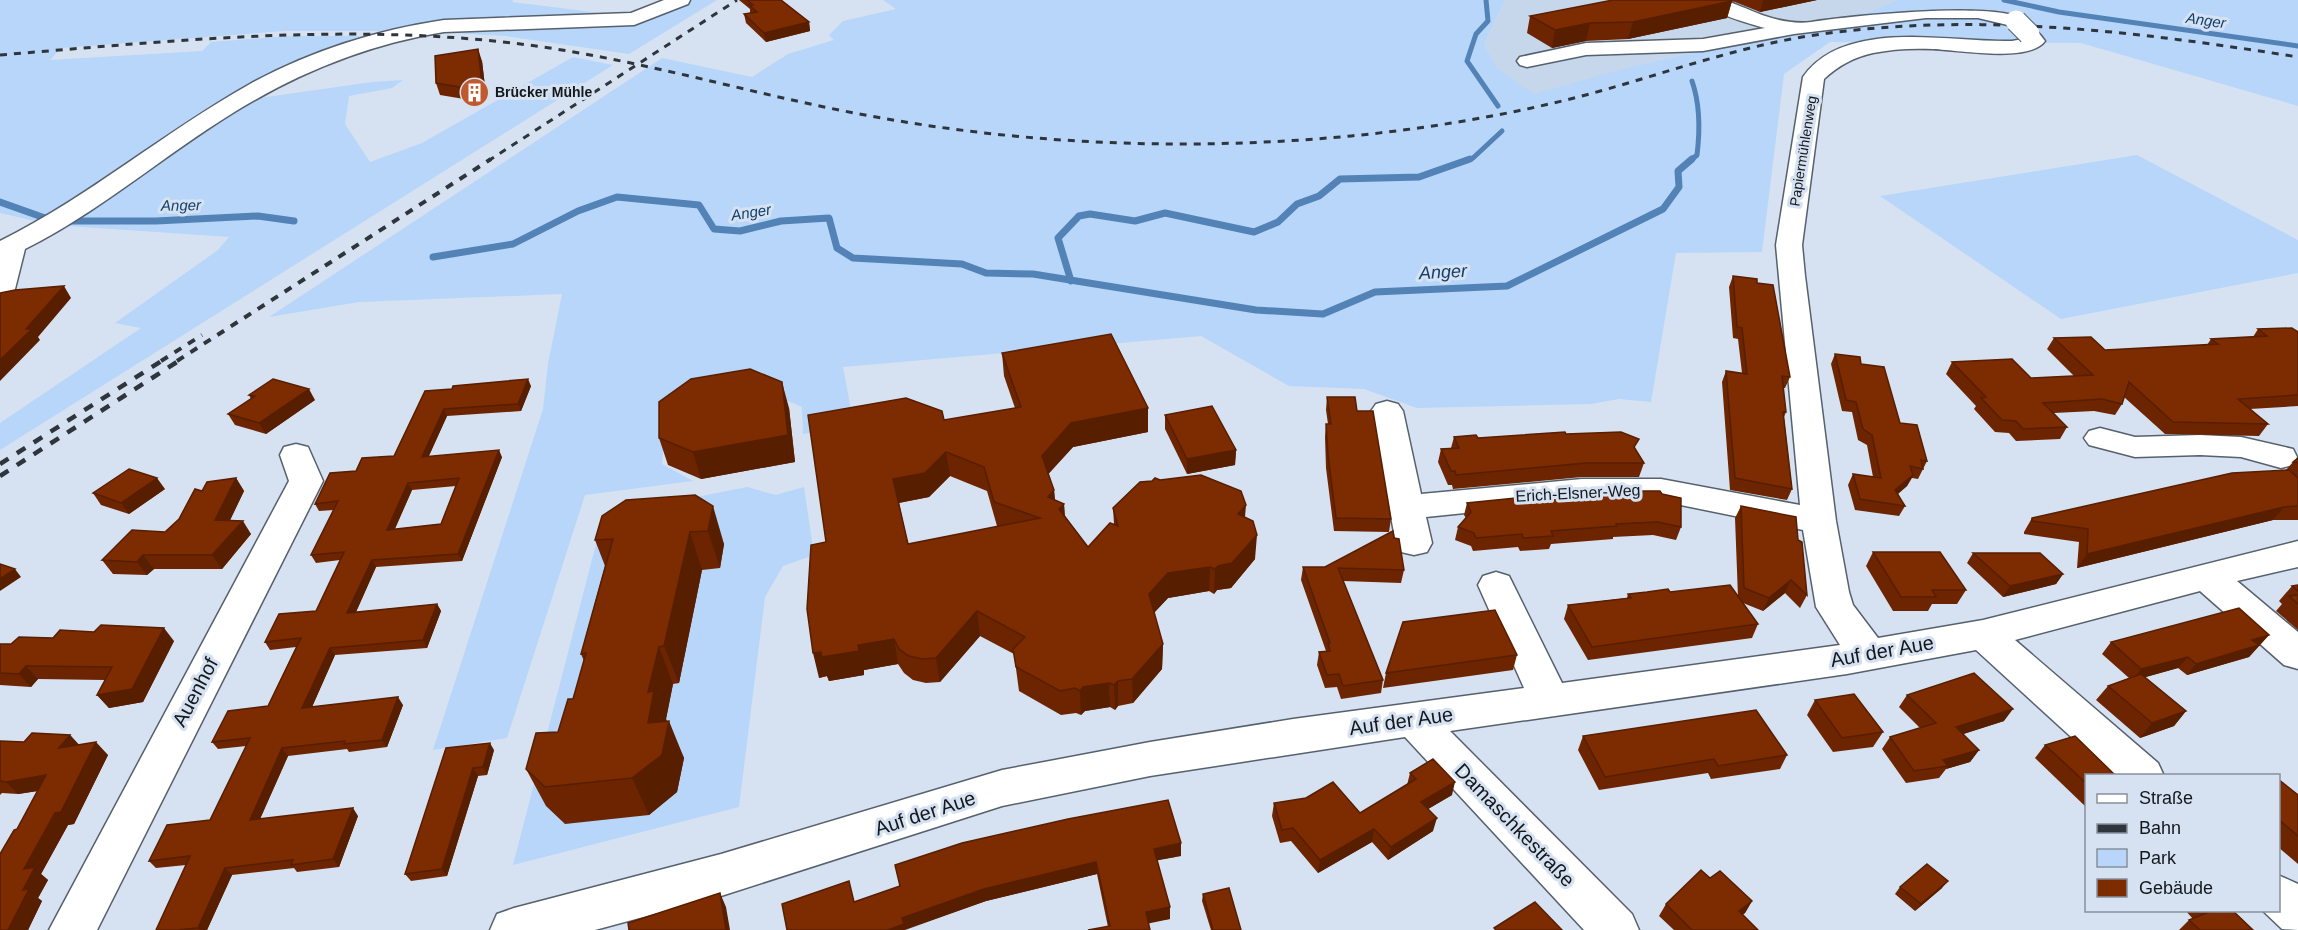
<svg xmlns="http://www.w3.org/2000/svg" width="2298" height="930" font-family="Arial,sans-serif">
<rect width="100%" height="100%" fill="#d6e2f1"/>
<path fill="#c6d7eb" d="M 1505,0 L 1897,0 L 1872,11 L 1622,69 L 1534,95 L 1497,68 L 1484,44 Z"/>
<g fill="#b7d6f9">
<path d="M 0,0 L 513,0 L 512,2 L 633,17 L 399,31 L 284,31 L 61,48 L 50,60 L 202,51 L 211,42 L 289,36 L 379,36 L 292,68 L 48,224 L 0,213 Z"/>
<path d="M 682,0 L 717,0 L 629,54 L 505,36 L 417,31 L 611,22 Z"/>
<path d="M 883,0 L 1505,0 L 1484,44 L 1497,68 L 1534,94 L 1622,69 L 1872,11 L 1897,0 L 2298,0 L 2298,106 L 2081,43 L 1830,42 L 1784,74 L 1762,252 L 1676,253 L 1651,402 L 1619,399 L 1591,404 L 1417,408 L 1364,389 L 1289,386 L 1201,336 L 843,367 L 854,426 L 803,434 L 802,407 L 764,391 L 665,422 L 662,464 L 693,481 L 585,495 L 507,738 L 433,750 L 543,409 L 548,364 L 562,294 L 359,302 L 269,317 L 662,58 L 752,77 L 788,54 L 834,40 L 829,35 L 843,21 L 896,9 Z"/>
<path d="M 573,57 L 613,65 L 0,450 L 0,423 L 141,328 L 115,323 L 218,250 L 229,237 L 53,225 L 245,100 L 372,82 L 403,80 L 392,88 L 349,96 L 345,124 L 370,162 L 422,143 Z"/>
<path d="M 2137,155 L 2298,240 L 2298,273 L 2061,319 L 1880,196 Z"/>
<path d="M 747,487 L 776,495 L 804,487 L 814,555 L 783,566 L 765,597 L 739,807 L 513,865 L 602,521 L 626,511 Z"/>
</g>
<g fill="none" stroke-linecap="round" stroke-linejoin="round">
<g stroke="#5382b6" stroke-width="5">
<path d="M 1486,0 L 1488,21 L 1476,34 L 1467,61 L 1498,106"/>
<path d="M 2004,0 L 2059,12 L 2298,46"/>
<path d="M 1466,161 L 1473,158 L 1502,131"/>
<path d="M 1690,161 L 1697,155 C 1700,131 1700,104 1692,81"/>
</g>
<g stroke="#5382b6" stroke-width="7">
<path d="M 0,202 L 45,218"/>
<path d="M 69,221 L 156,221 L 258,216 L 294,221"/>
<path d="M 433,257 L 513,244 L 578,211 L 617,197 L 699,205 L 714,229 L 740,231 L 781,221 L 829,218 L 837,248 L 853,258 L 962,264 L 986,273 L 1033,274 L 1256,310 L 1323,314 L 1375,292 L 1507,286 L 1663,209 L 1679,187 L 1678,171 L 1692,159"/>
<path d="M 1071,281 L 1058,238 L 1079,216 L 1090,214 L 1135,221 L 1165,213 L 1254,232 L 1278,222 L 1297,204 L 1319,196 L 1340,179 L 1419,177 L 1470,159"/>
</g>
<defs>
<g id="minor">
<path d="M 664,0 L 690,0 L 688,4 L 634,25 L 444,32 C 369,44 300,72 236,111 C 164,155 101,211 25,249 L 14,293 L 10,299 L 0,301 L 0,241 C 89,197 164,132 250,84 C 310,51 377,30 444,20 L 631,13 Z"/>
<path d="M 1701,0 C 1708,0 1716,0 1723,0 C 1730,1 1738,6 1745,8 C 1765,17 1788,25 1811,22 C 1848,16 2003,0 2026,21 L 2023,25 L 2016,27 L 1978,18 L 1926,18 L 1794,34 L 1703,51 L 1586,55 L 1527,67 L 1520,65 L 1517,61 L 1520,57 L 1586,43 L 1703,39 L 1765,28 C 1750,24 1710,13 1701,0 Z"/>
<path d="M 2029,28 C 2037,30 2040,34 2045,41 C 2030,63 1957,50 1933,49 C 1913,48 1892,49 1873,53 C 1854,57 1838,66 1824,79 L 1802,245 L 1805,276 L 1836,521 L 1849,592 L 1853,605 L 1878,638 L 1983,620 L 2298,541 L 2298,567 L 2237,581 L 2298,632 L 2298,669 L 2284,665 L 2200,591 L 2015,640 L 2158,763 L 2164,776 L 2114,776 L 1976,650 L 1847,674 L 1450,731 L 1632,914 L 1639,930 L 1584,930 L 1405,737 L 1150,776 L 1002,806 L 721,896 L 595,930 L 490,930 L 497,914 L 514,908 L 721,854 L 1002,770 L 1150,742 L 1293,719 L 1524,688 L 1478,585 L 1483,576 L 1496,572 L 1509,576 L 1562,683 L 1840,645 L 1816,607 L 1803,530 L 1661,501 L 1582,501 L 1426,517 L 1432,543 L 1427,552 L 1414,555 L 1401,552 L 1396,543 L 1371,411 L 1376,404 L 1387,401 L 1398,404 L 1403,411 L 1421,494 L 1582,479 L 1661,479 L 1800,505 L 1776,245 L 1803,77 C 1845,17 1952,43 2012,41 L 2023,39 L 2019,34 L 2022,30 Z"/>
<path d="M 2100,428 L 2135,437 L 2200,435 L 2241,437 L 2293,449 L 2297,457 L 2293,465 L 2281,468 L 2241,457 L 2200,455 L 2135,457 L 2089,445 L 2084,438 L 2089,431 Z"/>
<path d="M 296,444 L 308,447 L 323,481 L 97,930 L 49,930 L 289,481 L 280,455 L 284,447 Z"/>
<path d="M 2278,875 L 2298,884 L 2298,930 L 2282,929 L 2262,910 L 2278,910 Z"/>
</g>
</defs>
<use href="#minor" stroke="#56616d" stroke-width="3"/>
<use href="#minor" fill="#fff" fill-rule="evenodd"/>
<g stroke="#2f353c" stroke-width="3" stroke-dasharray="7 7" stroke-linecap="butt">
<path d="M 0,55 C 170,41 342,23 512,43 C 625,56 733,89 844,111 C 954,133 1068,144 1180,144 C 1308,144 1437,131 1562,101 C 1649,80 1733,46 1822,34 C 1981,12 2141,32 2298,57"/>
<path d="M 488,161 L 737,0"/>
</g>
<g stroke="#2f353c" stroke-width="4" stroke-dasharray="8 8" stroke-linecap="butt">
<path d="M 161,361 L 202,335"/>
<path d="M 177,361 L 491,159"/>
</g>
<g stroke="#2f353c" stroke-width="4.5" stroke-dasharray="10 10" stroke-linecap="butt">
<path d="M 0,464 L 163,360"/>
<path d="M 0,476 L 180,360"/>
</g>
<defs>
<path id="minor-bridge" d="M 2016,21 L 2029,34"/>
</defs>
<use href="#minor-bridge" stroke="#56616d" stroke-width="23" stroke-linecap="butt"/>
<use href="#minor-bridge" stroke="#fff" stroke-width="21"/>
</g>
<g fill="#6c2500" fill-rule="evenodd">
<path d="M 739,0 L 781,0 L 809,22 L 810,31 L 766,42 L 746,23 L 744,14 L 750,13 L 750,9 Z"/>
<path d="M 1730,0 L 1817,0 L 1760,12 Z"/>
<path d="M 1732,1 L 1727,18 L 1628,39 L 1586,41 L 1552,48 L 1527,33 L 1530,16 Z"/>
<path d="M 482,61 L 486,95 L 476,101 L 440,95 L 436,83 Z"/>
<path d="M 1733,276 L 1757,283 L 1790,377 L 1785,388 L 1783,388 L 1786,412 L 1784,417 L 1792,489 L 1787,500 L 1730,490 L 1722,382 L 1726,371 L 1742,373 L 1738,339 L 1733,338 L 1729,287 Z"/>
<path d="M 2258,329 L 2298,332 L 2298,406 L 2250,409 L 2268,424 L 2259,436 L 2165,434 L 2124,397 L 2122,404 L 2115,415 L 2094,411 L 2054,413 L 2067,427 L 2060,439 L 2016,441 L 2009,433 L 1995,432 L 1974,409 L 1976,406 L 1946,374 L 1952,362 L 2031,378 L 2074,376 L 2047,349 L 2054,338 L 2105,350 L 2207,345 L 2211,339 L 2253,337 Z"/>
<path d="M 1002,353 L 1148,432 L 1073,447 L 1048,474 L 1054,490 L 1055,500 L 1064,504 L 1065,516 L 1088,547 L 1114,524 L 1113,508 L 1245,517 L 1255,559 L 1231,588 L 1217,590 L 1214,594 L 1209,591 L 1168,598 L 1154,613 L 1163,644 L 1162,669 L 1133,703 L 1118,706 L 1115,710 L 1110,707 L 1085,711 L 1081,715 L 1076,713 L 1061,715 L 1019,691 L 1014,654 L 980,636 L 940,682 L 926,683 L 913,680 L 904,673 L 898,664 L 864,670 L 864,675 L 829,681 L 827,676 L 819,678 L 826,542 L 944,420 L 1015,408 L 1004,376 ZM 950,476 L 987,491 L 997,526 L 999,527 L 908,544 L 899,503 L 929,497 Z"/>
<path d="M 1835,354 L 1861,364 L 1900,423 L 1927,461 L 1918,479 L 1912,478 L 1907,486 L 1898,494 L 1905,506 L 1899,516 L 1855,510 L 1848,485 L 1853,474 L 1873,477 L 1867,445 L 1858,440 L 1852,412 L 1842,411 L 1831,364 Z"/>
<path d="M 531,386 L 521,411 L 447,416 L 429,456 L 502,457 L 462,561 L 376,567 L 356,612 L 437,604 L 441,611 L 427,648 L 335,655 L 312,707 L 403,705 L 387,747 L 349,752 L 347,749 L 288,756 L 260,819 L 358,816 L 339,867 L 297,872 L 294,868 L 232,875 L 207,930 L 156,930 L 186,865 L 156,868 L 149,861 L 210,820 L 246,746 L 218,749 L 212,742 L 268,706 L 296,647 L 270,650 L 265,642 L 316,611 L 340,560 L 316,563 L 311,555 L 334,510 L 319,511 L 315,504 L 356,471 L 394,456 L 425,391 ZM 456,486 L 441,524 L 395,529 L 412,490 Z"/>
<path d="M 249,395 L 315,400 L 266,434 L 235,425 L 228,414 L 251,399 Z"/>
<path d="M 1327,397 L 1357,411 L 1391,519 L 1389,532 L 1334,531 L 1326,468 L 1325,437 L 1326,424 L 1328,424 L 1326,410 Z"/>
<path d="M 789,408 L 795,462 L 701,479 L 668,465 L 659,438 Z"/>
<path d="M 1165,415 L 1236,450 L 1235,465 L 1187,474 L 1165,429 Z"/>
<path d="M 1566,434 L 1635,450 L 1644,463 L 1639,477 L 1582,477 L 1453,489 L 1452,485 L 1448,485 L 1438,462 L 1441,449 L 1451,448 L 1454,437 L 1478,438 Z"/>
<path d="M 2298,458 L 2298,520 L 2273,520 L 2077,568 L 2079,542 L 2024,534 L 2024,532 L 2032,518 L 2286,470 L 2293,462 Z"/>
<path d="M 236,478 L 244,491 L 230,520 L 251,534 L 222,569 L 154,569 L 147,575 L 113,574 L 102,560 L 165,532 L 179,519 L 202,491 Z"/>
<path d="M 165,489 L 129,514 L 101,505 L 93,493 Z"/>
<path d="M 1586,491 L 1681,527 L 1676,540 L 1653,535 L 1613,537 L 1613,539 L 1551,544 L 1549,549 L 1520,551 L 1518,547 L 1473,551 L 1471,546 L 1455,540 L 1458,527 L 1466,518 L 1464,515 L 1467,503 Z"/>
<path d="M 695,495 L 724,544 L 720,568 L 702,570 L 679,683 L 673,684 L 666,719 L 684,758 L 677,792 L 649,815 L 565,824 L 546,806 L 526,769 L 558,732 L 573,699 L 584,661 L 581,654 L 605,566 L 595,540 Z"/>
<path d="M 1741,506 L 1798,540 L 1807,595 L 1800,608 L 1785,593 L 1763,611 L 1743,603 L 1758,624 L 1752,638 L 1588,660 L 1564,619 L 1568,605 L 1627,598 L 1628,594 L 1670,592 L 1738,597 L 1735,518 Z"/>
<path d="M 1394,538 L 1404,570 L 1401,583 L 1343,581 L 1383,680 L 1381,693 L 1341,699 L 1337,687 L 1325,688 L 1317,665 L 1319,652 L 1326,651 L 1301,580 L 1303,567 L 1325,567 Z"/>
<path d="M 1873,552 L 1966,590 L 1957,604 L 1932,604 L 1928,611 L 1893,611 L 1866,566 Z"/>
<path d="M 1973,553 L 2063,574 L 2056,584 L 2003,597 L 1967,563 Z"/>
<path d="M 2298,585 L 2298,630 L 2276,611 L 2282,604 L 2279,601 L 2292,586 Z"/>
<path d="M 2269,635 L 2249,657 L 2187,675 L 2178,668 L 2145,677 L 2186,711 L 2174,726 L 2140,738 L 2096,700 L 2108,686 L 2129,678 L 2102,654 L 2111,642 Z"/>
<path d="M 53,638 L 174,641 L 143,702 L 109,708 L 97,695 L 105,680 L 38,679 L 31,687 L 0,685 L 0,644 L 11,644 Z"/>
<path d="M 1517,655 L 1513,670 L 1383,688 L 1386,673 Z"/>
<path d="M 1907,695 L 2004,721 L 1963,734 L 1979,750 L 1970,762 L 1946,769 L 1939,778 L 1906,783 L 1882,749 L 1890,737 L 1920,728 L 1899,707 Z"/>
<path d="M 1815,700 L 1883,732 L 1873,747 L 1833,752 L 1807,715 Z"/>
<path d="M 70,735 L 79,745 L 108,755 L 74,824 L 68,825 L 41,874 L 48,880 L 38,898 L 42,901 L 28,930 L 17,829 L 37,791 L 18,794 L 2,793 L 0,795 L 0,741 L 24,742 Z"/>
<path d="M 1583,736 L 1787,755 L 1780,769 L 1711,779 L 1708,773 L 1599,790 L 1578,750 Z"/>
<path d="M 2045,745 L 2086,776 L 2086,807 L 2035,758 Z"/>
<path d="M 446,748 L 494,750 L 487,775 L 478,776 L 447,876 L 411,881 L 405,874 Z"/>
<path d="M 1410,773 L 1452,795 L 1428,809 L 1433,831 L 1388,860 L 1372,842 L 1318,873 L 1291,841 L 1280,843 L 1272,816 L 1274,803 L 1360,813 L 1407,785 Z"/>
<path d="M 2278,779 L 2298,795 L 2298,864 L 2278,847 Z"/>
<path d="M 1181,856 L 1157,860 L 1170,919 L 1108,927 L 1097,874 L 986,901 L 905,929 L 787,930 L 852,893 L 854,902 L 900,886 Z"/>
<path d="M 1710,878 L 1752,901 L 1745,913 L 1742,915 L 1758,930 L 1674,930 L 1659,916 L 1666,904 Z"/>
<path d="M 1900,887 L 1942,888 L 1915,911 L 1895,894 Z"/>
<path d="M 1203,894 L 1241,930 L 1211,930 L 1202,901 Z"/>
<path d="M 2185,910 L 2232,910 L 2253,930 L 2179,930 L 2189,920 L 2193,919 Z"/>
</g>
<g fill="#581e00">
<path d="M 1763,0 L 1817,0 L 1760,12 Z"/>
<path d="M 1732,1 L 1727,18 L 1628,39 L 1633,22 Z"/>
<path d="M 809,22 L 810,31 L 766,42 L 764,33 Z"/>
<path d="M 1590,23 L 1586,41 L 1552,48 L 1555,30 Z"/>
<path d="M 478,49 L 482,61 L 486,95 L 476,101 L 471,89 Z"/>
<path d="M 64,286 L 71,298 L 38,337 L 40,340 L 0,381 L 0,360 L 26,329 Z"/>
<path d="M 528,379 L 531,386 L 521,411 L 518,404 Z"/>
<path d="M 782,382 L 789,408 L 795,462 L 701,479 L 693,452 Z"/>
<path d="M 309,389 L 315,400 L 266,434 L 259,423 Z"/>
<path d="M 1148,408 L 1148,432 L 1073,447 L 1043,480 L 1042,456 L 1071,423 Z"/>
<path d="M 444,409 L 447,416 L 425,464 L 422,457 Z"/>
<path d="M 499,450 L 502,457 L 462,561 L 458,554 Z"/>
<path d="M 1236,450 L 1235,465 L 1187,474 L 1187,459 Z"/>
<path d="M 946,452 L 950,476 L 929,497 L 898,503 L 893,479 Z"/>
<path d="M 1913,475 L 1907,486 L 1889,501 L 1895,490 Z"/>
<path d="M 157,478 L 165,489 L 129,514 L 121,503 Z"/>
<path d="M 236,478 L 244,491 L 224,533 L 215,520 Z"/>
<path d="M 408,483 L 412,490 L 391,537 L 387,530 Z"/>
<path d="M 1054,490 L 1056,514 L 1048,497 Z"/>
<path d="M 1064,504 L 1065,528 L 1059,509 Z"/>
<path d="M 1246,505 L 1244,529 L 1238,514 Z"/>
<path d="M 713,506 L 724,544 L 720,568 L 708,531 Z"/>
<path d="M 2284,507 L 2273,520 L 2077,568 L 2087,554 Z"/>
<path d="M 243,521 L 251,534 L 222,569 L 212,555 Z"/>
<path d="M 690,532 L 702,570 L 679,683 L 664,646 Z"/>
<path d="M 1257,535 L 1255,559 L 1231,588 L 1217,590 L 1214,594 L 1215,569 Z"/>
<path d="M 143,555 L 154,569 L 147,575 L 137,562 Z"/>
<path d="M 372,560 L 376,567 L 352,621 L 347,613 Z"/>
<path d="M 1210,567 L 1209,591 L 1168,598 L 1149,618 L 1149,594 L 1168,573 Z"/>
<path d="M 15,569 L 21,577 L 0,591 L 0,579 Z"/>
<path d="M 2063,574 L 2056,584 L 2003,597 L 2010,586 Z"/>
<path d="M 1791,580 L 1785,593 L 1763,611 L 1769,598 Z"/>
<path d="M 437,604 L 441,611 L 427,648 L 423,640 Z"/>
<path d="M 977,611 L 980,636 L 940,682 L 936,658 Z"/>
<path d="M 164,628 L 174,641 L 143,702 L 109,708 L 97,695 Z"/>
<path d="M 2269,635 L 2249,657 L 2187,675 L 2196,664 L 2252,640 Z"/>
<path d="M 894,639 L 898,664 L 864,670 L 864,675 L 829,681 L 827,676 L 819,678 L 813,653 Z"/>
<path d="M 1163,644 L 1162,669 L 1133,703 L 1132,679 Z"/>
<path d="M 659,647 L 673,684 L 666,719 L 668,725 L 669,721 L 684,758 L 677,792 L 649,815 L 632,778 L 648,692 Z"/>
<path d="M 330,648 L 335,655 L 308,716 L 302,708 Z"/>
<path d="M 2188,657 L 2178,668 L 2132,681 L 2141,669 Z"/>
<path d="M 26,666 L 38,679 L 31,687 L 19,674 Z"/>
<path d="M 1118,681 L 1118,706 L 1115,710 L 1114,685 Z"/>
<path d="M 1109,683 L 1110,707 L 1085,711 L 1081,715 L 1080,691 L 1083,687 Z"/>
<path d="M 398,697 L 403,705 L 387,747 L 382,740 Z"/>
<path d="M 2013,709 L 2004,721 L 1948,739 L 1956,727 Z"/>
<path d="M 2186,711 L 2174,726 L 2140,738 L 2152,723 Z"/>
<path d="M 70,735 L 82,748 L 59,748 Z"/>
<path d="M 96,742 L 108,755 L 74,824 L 68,825 L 41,874 L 48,880 L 38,898 L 42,901 L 28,930 L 8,930 L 23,890 L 24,869 Z"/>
<path d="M 490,743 L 494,750 L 487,775 L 483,767 Z"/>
<path d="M 282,748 L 288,756 L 256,828 L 250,820 Z"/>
<path d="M 1979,750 L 1970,762 L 1946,769 L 1948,766 L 1943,760 Z"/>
<path d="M 473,768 L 478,776 L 447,876 L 442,869 Z"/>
<path d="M 46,775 L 58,788 L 18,794 L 6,782 Z"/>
<path d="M 1455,782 L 1452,795 L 1418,815 L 1421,802 Z"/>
<path d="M 353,808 L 358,816 L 339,867 L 333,859 Z"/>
<path d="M 1437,818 L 1433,831 L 1388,860 L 1391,847 Z"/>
<path d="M 1374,829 L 1372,842 L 1318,873 L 1320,860 Z"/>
<path d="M 1181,843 L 1181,856 L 1154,861 L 1154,849 Z"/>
<path d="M 1096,862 L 1097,874 L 986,901 L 905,930 L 888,930 L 902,918 L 984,889 Z"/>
<path d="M 225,868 L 232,875 L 207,930 L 200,930 L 198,928 Z"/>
<path d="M 1948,881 L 1942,888 L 1915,911 L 1921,904 Z"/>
<path d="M 720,893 L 726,907 L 730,930 L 726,930 Z"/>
<path d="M 1752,901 L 1745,913 L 1732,923 L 1739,911 Z"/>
<path d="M 1170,907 L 1170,919 L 1146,924 L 1146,912 Z"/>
</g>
<g fill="#7d2b00" stroke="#581e00" stroke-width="1.5" fill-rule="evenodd">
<path d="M 747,0 L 781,0 L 809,22 L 764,33 L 744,14 L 757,12 L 749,5 L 753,5 Z"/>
<path d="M 1613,0 L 1730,0 L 1732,1 L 1633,22 L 1590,23 L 1555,30 L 1530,16 Z"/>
<path d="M 478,49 L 482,83 L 471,89 L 436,83 L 435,56 Z"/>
<path d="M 1733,276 L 1757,279 L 1757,283 L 1773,285 L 1790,377 L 1782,376 L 1786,412 L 1783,412 L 1792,489 L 1735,478 L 1726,371 L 1747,374 L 1742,328 L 1737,327 Z"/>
<path d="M 64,286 L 26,329 L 32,329 L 0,360 L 0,293 L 15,290 Z"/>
<path d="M 2292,328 L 2298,332 L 2298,395 L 2238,399 L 2268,424 L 2173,422 L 2129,382 L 2122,404 L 2102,399 L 2043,403 L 2067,427 L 2023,429 L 2016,421 L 2002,420 L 1981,398 L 1986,397 L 1952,362 L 2012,359 L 2031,378 L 2093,375 L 2054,338 L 2091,337 L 2105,350 L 2218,344 L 2211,339 L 2267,336 L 2258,329 Z"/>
<path d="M 1111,334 L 1148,408 L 1071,423 L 1042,456 L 1054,490 L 1048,497 L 1064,504 L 1059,509 L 1088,547 L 1110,523 L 1118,526 L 1113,508 L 1140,482 L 1152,481 L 1155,478 L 1160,480 L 1201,475 L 1241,491 L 1246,505 L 1238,514 L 1253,521 L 1257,535 L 1232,563 L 1218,566 L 1215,569 L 1210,567 L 1168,573 L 1149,594 L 1163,644 L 1132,679 L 1118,681 L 1114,685 L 1109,683 L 1083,687 L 1080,691 L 1075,688 L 1060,691 L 1016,667 L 1013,649 L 1025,637 L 977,611 L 936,658 L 922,659 L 909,656 L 899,649 L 894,639 L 858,645 L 859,651 L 822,657 L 821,652 L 813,653 L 807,609 L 811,545 L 826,542 L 808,415 L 906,398 L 942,411 L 944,420 L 1021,407 L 1002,353 ZM 946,452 L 984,467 L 994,502 L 1040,518 L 908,544 L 893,479 L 925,473 Z"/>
<path d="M 1835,354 L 1860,357 L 1861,364 L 1884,367 L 1900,423 L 1917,425 L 1927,461 L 1921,460 L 1923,469 L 1910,466 L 1913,475 L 1895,490 L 1905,506 L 1860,499 L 1853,474 L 1881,478 L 1872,435 L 1863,429 L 1856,402 L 1846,400 Z"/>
<path d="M 750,369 L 782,382 L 788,435 L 693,452 L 659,438 L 659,402 L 691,379 Z"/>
<path d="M 273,379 L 309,389 L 259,423 L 228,414 L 255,396 L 249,395 Z"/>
<path d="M 528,379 L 518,404 L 444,409 L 422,457 L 499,450 L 458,554 L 372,560 L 347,613 L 437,604 L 423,640 L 330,648 L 302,708 L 398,697 L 382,740 L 344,744 L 345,741 L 282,748 L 250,820 L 353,808 L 333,859 L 291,865 L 293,860 L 225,868 L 198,928 L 177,930 L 156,930 L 190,856 L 149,861 L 167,825 L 210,820 L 250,738 L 212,742 L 228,711 L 268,706 L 301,638 L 265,642 L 279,614 L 316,611 L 344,552 L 311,555 L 338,501 L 315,504 L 330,473 L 356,471 L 362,458 L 394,456 L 425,391 L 452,389 L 453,386 ZM 459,478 L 441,524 L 387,530 L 408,483 Z"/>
<path d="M 1327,397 L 1355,397 L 1357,411 L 1373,411 L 1391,519 L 1336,518 L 1328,455 L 1326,424 L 1331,424 Z"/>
<path d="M 1212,406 L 1236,450 L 1187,459 L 1165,415 Z"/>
<path d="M 1565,432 L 1566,434 L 1621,432 L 1639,439 L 1634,447 L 1644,463 L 1586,463 L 1456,475 L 1455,471 L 1451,471 L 1441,449 L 1459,448 L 1454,437 L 1476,435 L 1478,438 Z"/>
<path d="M 2298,458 L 2298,463 L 2293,462 Z"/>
<path d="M 129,469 L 157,478 L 121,503 L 93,493 Z"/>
<path d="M 2289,470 L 2298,478 L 2298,506 L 2284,507 L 2087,554 L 2088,529 L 2032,521 L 2032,518 L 2232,473 Z"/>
<path d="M 236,478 L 215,520 L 243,521 L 212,555 L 143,555 L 137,562 L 102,560 L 132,530 L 165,532 L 179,519 L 195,489 L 202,491 L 207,482 Z"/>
<path d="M 1586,491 L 1660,491 L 1662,494 L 1681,498 L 1681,527 L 1658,522 L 1616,524 L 1617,526 L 1551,531 L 1553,536 L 1523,538 L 1522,534 L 1476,538 L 1474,533 L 1458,527 L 1471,512 L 1467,503 Z"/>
<path d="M 695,495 L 713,506 L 708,531 L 690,532 L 664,646 L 659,647 L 648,692 L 654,691 L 648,723 L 669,721 L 662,755 L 632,778 L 545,787 L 526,769 L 536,733 L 558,732 L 568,699 L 573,699 L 586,653 L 581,654 L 613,539 L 595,540 L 602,516 L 626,500 Z"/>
<path d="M 1741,506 L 1796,517 L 1798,540 L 1802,542 L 1807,595 L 1791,580 L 1769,598 L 1744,588 Z"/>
<path d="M 1393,531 L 1394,538 L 1399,539 L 1404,570 L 1338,568 L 1383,680 L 1343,686 L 1339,674 L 1327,675 L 1319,652 L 1330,651 L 1328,643 L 1330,643 L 1303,567 L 1325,567 Z"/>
<path d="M 1873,552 L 1940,552 L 1966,590 L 1932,590 L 1936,597 L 1901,597 Z"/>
<path d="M 1973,553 L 2040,553 L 2063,574 L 2010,586 Z"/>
<path d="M 0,564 L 15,569 L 0,579 Z"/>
<path d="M 1730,585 L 1758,624 L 1592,647 L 1568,605 L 1631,598 L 1628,594 L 1647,592 L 1668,589 L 1670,592 Z"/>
<path d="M 2298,585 L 2298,591 L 2292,586 Z"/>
<path d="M 2298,595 L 2298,604 L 2289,596 Z"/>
<path d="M 2239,608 L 2269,635 L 2252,640 L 2259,645 L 2196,664 L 2188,657 L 2141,669 L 2111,642 Z"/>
<path d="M 1495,610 L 1517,655 L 1386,673 L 1403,622 Z"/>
<path d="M 101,625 L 164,628 L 132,689 L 97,695 L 112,667 L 26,666 L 19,674 L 0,673 L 0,644 L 11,644 L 19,637 L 53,638 L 60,630 L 94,632 Z"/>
<path d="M 1974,673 L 2013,709 L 1956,727 L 1979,750 L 1943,760 L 1948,766 L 1914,771 L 1890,737 L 1936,723 L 1907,695 Z"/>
<path d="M 2141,674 L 2186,711 L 2152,723 L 2108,686 Z"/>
<path d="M 1854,694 L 1883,732 L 1842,738 L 1815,700 Z"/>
<path d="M 1756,710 L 1787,755 L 1718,766 L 1714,759 L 1605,777 L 1583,736 Z"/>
<path d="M 32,733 L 70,735 L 59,748 L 96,742 L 61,812 L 55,813 L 24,869 L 35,867 L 23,890 L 29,889 L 8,930 L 0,930 L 0,854 L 14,830 L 17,829 L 46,775 L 6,782 L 0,781 L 0,741 L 24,742 Z"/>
<path d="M 2075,736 L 2116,776 L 2086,776 L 2086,783 L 2045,745 Z"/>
<path d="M 490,743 L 483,767 L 473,768 L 442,869 L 405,874 L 446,748 Z"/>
<path d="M 1433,759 L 1455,782 L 1421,802 L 1437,818 L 1391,847 L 1374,829 L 1320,860 L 1293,828 L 1282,830 L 1274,803 L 1306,798 L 1333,782 L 1360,813 L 1416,779 L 1410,773 Z"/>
<path d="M 2278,779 L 2298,795 L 2298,836 L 2278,819 Z"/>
<path d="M 1168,800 L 1181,843 L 1154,849 L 1170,907 L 1146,912 L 1150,930 L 1088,930 L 1110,926 L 1096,862 L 984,889 L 902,918 L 904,924 L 888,930 L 787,930 L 782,904 L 849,881 L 854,902 L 900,886 L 895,865 L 962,843 L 1068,819 Z"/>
<path d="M 1927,864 L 1948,881 L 1921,904 L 1900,887 Z"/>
<path d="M 1701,870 L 1710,878 L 1720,871 L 1752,901 L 1739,911 L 1758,930 L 1692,930 L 1666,904 Z"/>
<path d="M 1229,888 L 1241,930 L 1213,930 L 1203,894 Z"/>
<path d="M 720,893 L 726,930 L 629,930 L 628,923 Z"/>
<path d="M 1535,902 L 1562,930 L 1496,930 L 1494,928 Z"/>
<path d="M 2210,910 L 2232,910 L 2253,930 L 2200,930 L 2189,920 L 2211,911 Z"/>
</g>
<defs>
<symbol id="building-disc" viewBox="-11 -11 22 22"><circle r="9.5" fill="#c0592e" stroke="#d6e2f1"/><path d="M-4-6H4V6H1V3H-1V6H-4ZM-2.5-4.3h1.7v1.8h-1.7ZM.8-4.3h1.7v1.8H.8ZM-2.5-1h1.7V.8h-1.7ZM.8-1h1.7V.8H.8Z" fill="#fff"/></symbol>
</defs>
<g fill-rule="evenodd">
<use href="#building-disc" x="458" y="76" width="33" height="33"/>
</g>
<g text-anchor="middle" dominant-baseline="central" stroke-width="6" stroke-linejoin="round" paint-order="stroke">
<g font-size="14" font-weight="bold" fill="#13181d" stroke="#d6e2f1" text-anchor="start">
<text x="495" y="92">Brücker Mühle</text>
</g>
<g font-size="14" fill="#13181d" stroke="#d6e2f1">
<text transform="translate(1803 151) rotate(-81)">Papiermühlenweg</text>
</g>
<g font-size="15" font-style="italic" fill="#123f6c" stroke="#d6e2f1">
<text transform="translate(2206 20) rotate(8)">Anger</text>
<text transform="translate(181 205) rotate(-1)">Anger</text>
<text transform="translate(751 212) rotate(-9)">Anger</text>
</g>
<g font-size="16" fill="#13181d" stroke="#d6e2f1">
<text transform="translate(1578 493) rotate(-3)">Erich-Elsner-Weg</text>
</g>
<g font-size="18" font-style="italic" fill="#123f6c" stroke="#d6e2f1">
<text transform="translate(1443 272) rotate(-3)">Anger</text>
</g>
<g font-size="20" fill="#13181d" stroke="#d6e2f1">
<text transform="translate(1882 651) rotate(-10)">Auf der Aue</text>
<text transform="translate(195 692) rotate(-62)">Auenhof</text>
<text transform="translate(1401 721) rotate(-8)">Auf der Aue</text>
<text transform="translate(925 813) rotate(-18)">Auf der Aue</text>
<text transform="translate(1515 825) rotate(46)">Damaschkestraße</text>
</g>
</g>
<rect x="2085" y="774" width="195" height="138" fill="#d6e2f1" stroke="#88919c" stroke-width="1.5"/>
<rect x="2097" y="794" width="30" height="9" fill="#ffffff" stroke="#88919c" stroke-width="1.5"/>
<text x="2139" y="804" font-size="18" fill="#13181d">Straße</text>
<rect x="2097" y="824" width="30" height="9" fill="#2f353c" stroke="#88919c" stroke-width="1.5"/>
<text x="2139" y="834" font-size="18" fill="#13181d">Bahn</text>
<rect x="2097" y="849" width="30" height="18" fill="#b7d6f9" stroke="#88919c" stroke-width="1.5"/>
<text x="2139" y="864" font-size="18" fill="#13181d">Park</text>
<rect x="2097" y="879" width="30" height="18" fill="#7d2b00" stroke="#88919c" stroke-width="1.5"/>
<text x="2139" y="894" font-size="18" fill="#13181d">Gebäude</text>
</svg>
